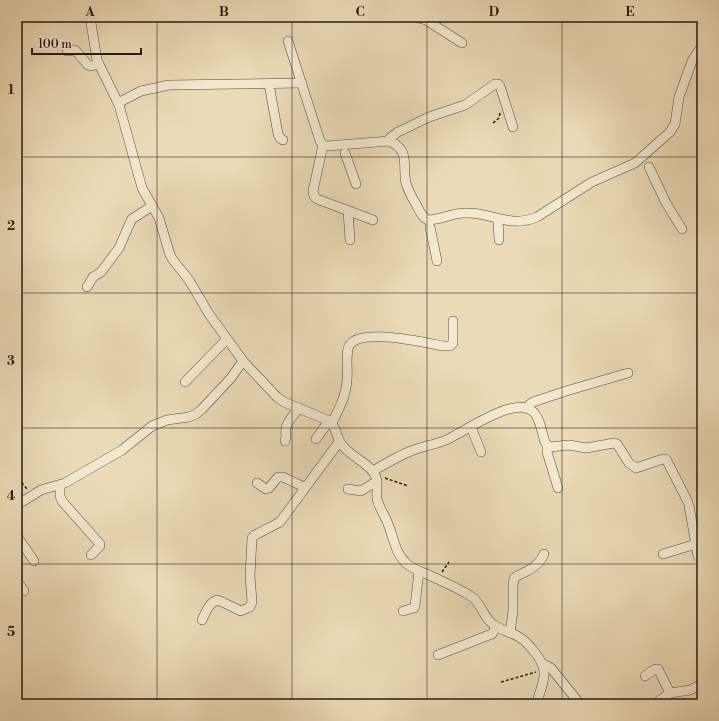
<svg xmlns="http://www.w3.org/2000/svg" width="719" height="721" font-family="'Libre Bodoni',serif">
<rect width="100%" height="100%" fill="#ebdab5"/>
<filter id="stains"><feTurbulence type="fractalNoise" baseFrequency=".005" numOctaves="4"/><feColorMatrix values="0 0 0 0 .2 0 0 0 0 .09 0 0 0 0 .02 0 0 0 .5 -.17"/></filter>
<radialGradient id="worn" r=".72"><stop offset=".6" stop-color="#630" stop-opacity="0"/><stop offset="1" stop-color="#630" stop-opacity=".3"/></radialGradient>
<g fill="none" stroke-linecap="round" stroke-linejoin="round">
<defs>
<g id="minor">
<path d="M 90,17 L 97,60 L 119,105 L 142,188 L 159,218 L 170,255 L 173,260 L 189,280 L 209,314 L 243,361 L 277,397 L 284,402 L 327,420 C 338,427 335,436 342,445 C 349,455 371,465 375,475 C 379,482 376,491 377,499 C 379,508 385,515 388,524 C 394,538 395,554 407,564 C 413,569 422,572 429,575 C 443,582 459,588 472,597 C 482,604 483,618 494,625 C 501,630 511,632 519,637 C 524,640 528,644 532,649 C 551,670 544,680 536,704"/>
<path d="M 414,17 L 426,20 L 462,43"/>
<path d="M 288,41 L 320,141 L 323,145 L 327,146 L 389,141 C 411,150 402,166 406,183 C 408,191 413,199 417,206 C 420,212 422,217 428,220 C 441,220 452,213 464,213 C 491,211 508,229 537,217 L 592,182 L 635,163 L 670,132 L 675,124 L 679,97 L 692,61 L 702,46"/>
<path d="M 67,51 L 75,50 L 88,65 L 91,66 L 98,64"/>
<path d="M 269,84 L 278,134 L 280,138 L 283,140"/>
<path d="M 118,103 L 141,91 L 169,85 L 302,83"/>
<path d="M 389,141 L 390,138 L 398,132 L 429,117 L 465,105 L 495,84 L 498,84 L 500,86 L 513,127"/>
<path d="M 323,145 L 313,191 L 314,196 L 317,199 L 373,220"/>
<path d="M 345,153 L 356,184"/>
<path d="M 649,167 L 666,203 L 682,229"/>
<path d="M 348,211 L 350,240"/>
<path d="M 498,219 L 499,240"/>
<path d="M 430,227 L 437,261"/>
<path d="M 87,287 L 93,277 L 101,272 L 119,248 L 129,225 L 132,219 L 152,206"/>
<path d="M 185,382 L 227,339"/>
<path d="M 528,409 L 530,404 L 533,402 L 566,391 L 628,373"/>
<path d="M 332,423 C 339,409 346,396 347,380 C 348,370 346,359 348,349 C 352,325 427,343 443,346 L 450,346 L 453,343 L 453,321"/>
<path d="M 471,427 L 481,452"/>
<path d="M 316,439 L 329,421"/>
<path d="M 285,441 C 287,436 285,433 286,428 C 287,421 295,414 299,408"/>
<path d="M 547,445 L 547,452 L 558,488"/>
<path d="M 373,471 C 385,464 398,456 411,451 C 422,446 435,445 446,440 C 465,431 506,402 527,408 C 540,412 541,431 545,442 L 547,445 L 550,447 L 569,445 L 586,448 L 614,443 L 617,444 L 629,463 L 636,468 L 663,459 L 666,459 L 688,502"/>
<path d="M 257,483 L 266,489 L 269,488 L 278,477 L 283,477 L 304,487"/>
<path d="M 60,485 L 60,496 L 62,501 L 100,544 L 100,546 L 91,555"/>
<path d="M 348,489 L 361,491 L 377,481"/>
<path d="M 17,505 L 41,490 L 65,483 L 122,450 L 152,426 L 167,420 L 189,417 L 196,414 L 202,409 L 231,378 L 243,361"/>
<path d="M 689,506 L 698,556"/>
<path d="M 17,536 L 34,561"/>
<path d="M 663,554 L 696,544"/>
<path d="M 17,581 L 24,591"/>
<path d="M 403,611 L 414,608 L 415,606 L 419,571"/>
<path d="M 202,620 C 206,612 209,602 218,600 L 241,611 L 250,607 L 252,602 L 250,576 L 252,538 L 255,535 L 280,522 L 339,442"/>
<path d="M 510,633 L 513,611 L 513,585 L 514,578 C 527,570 537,569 544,554"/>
<path d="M 438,655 L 489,635 L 492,634 L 496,627"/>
<path d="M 543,664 L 551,668 L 580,704"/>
<path d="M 645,676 L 655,669 L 658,669 L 670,693"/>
<path d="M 655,704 L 670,693 L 690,690 L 702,684"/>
</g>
</defs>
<use href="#minor" stroke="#594a3c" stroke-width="10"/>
<g stroke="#281a14" stroke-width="1.5" stroke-dasharray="3 2" stroke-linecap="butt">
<path d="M 493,123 L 499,118 L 500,113"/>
<path d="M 385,478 L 408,486"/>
<path d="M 17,482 L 21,482 L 27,489"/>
<path d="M 442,572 L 449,562"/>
<path d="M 501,682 L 536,672"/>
</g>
<use href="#minor" stroke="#f2e7cf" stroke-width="9"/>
</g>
<path fill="none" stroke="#281a14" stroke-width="1" stroke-opacity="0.55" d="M 157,17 L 157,704M 292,17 L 292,704M 427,17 L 427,704M 562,17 L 562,704M 17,157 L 702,157M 17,293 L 702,293M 17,428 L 702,428M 17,564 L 702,564"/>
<rect width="719" height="721" fill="none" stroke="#ebdab5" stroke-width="44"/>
<path d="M32 48v6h109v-6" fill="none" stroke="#281a14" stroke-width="2"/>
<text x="38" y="48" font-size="12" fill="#281a14" stroke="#f2e7cf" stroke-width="3" paint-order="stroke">100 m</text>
<rect x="22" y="22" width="675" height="677" fill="none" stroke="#281a14" stroke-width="1.5"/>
<g font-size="13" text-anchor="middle" font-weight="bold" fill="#281a14">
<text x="90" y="16">A</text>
<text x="224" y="16">B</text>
<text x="360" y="16">C</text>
<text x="494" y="16">D</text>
<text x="630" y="16">E</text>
<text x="11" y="94">1</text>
<text x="11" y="230">2</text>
<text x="11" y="365">3</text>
<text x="11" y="500">4</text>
<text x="11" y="636">5</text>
</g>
<rect width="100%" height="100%" filter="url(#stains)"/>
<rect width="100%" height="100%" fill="url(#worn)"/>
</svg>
